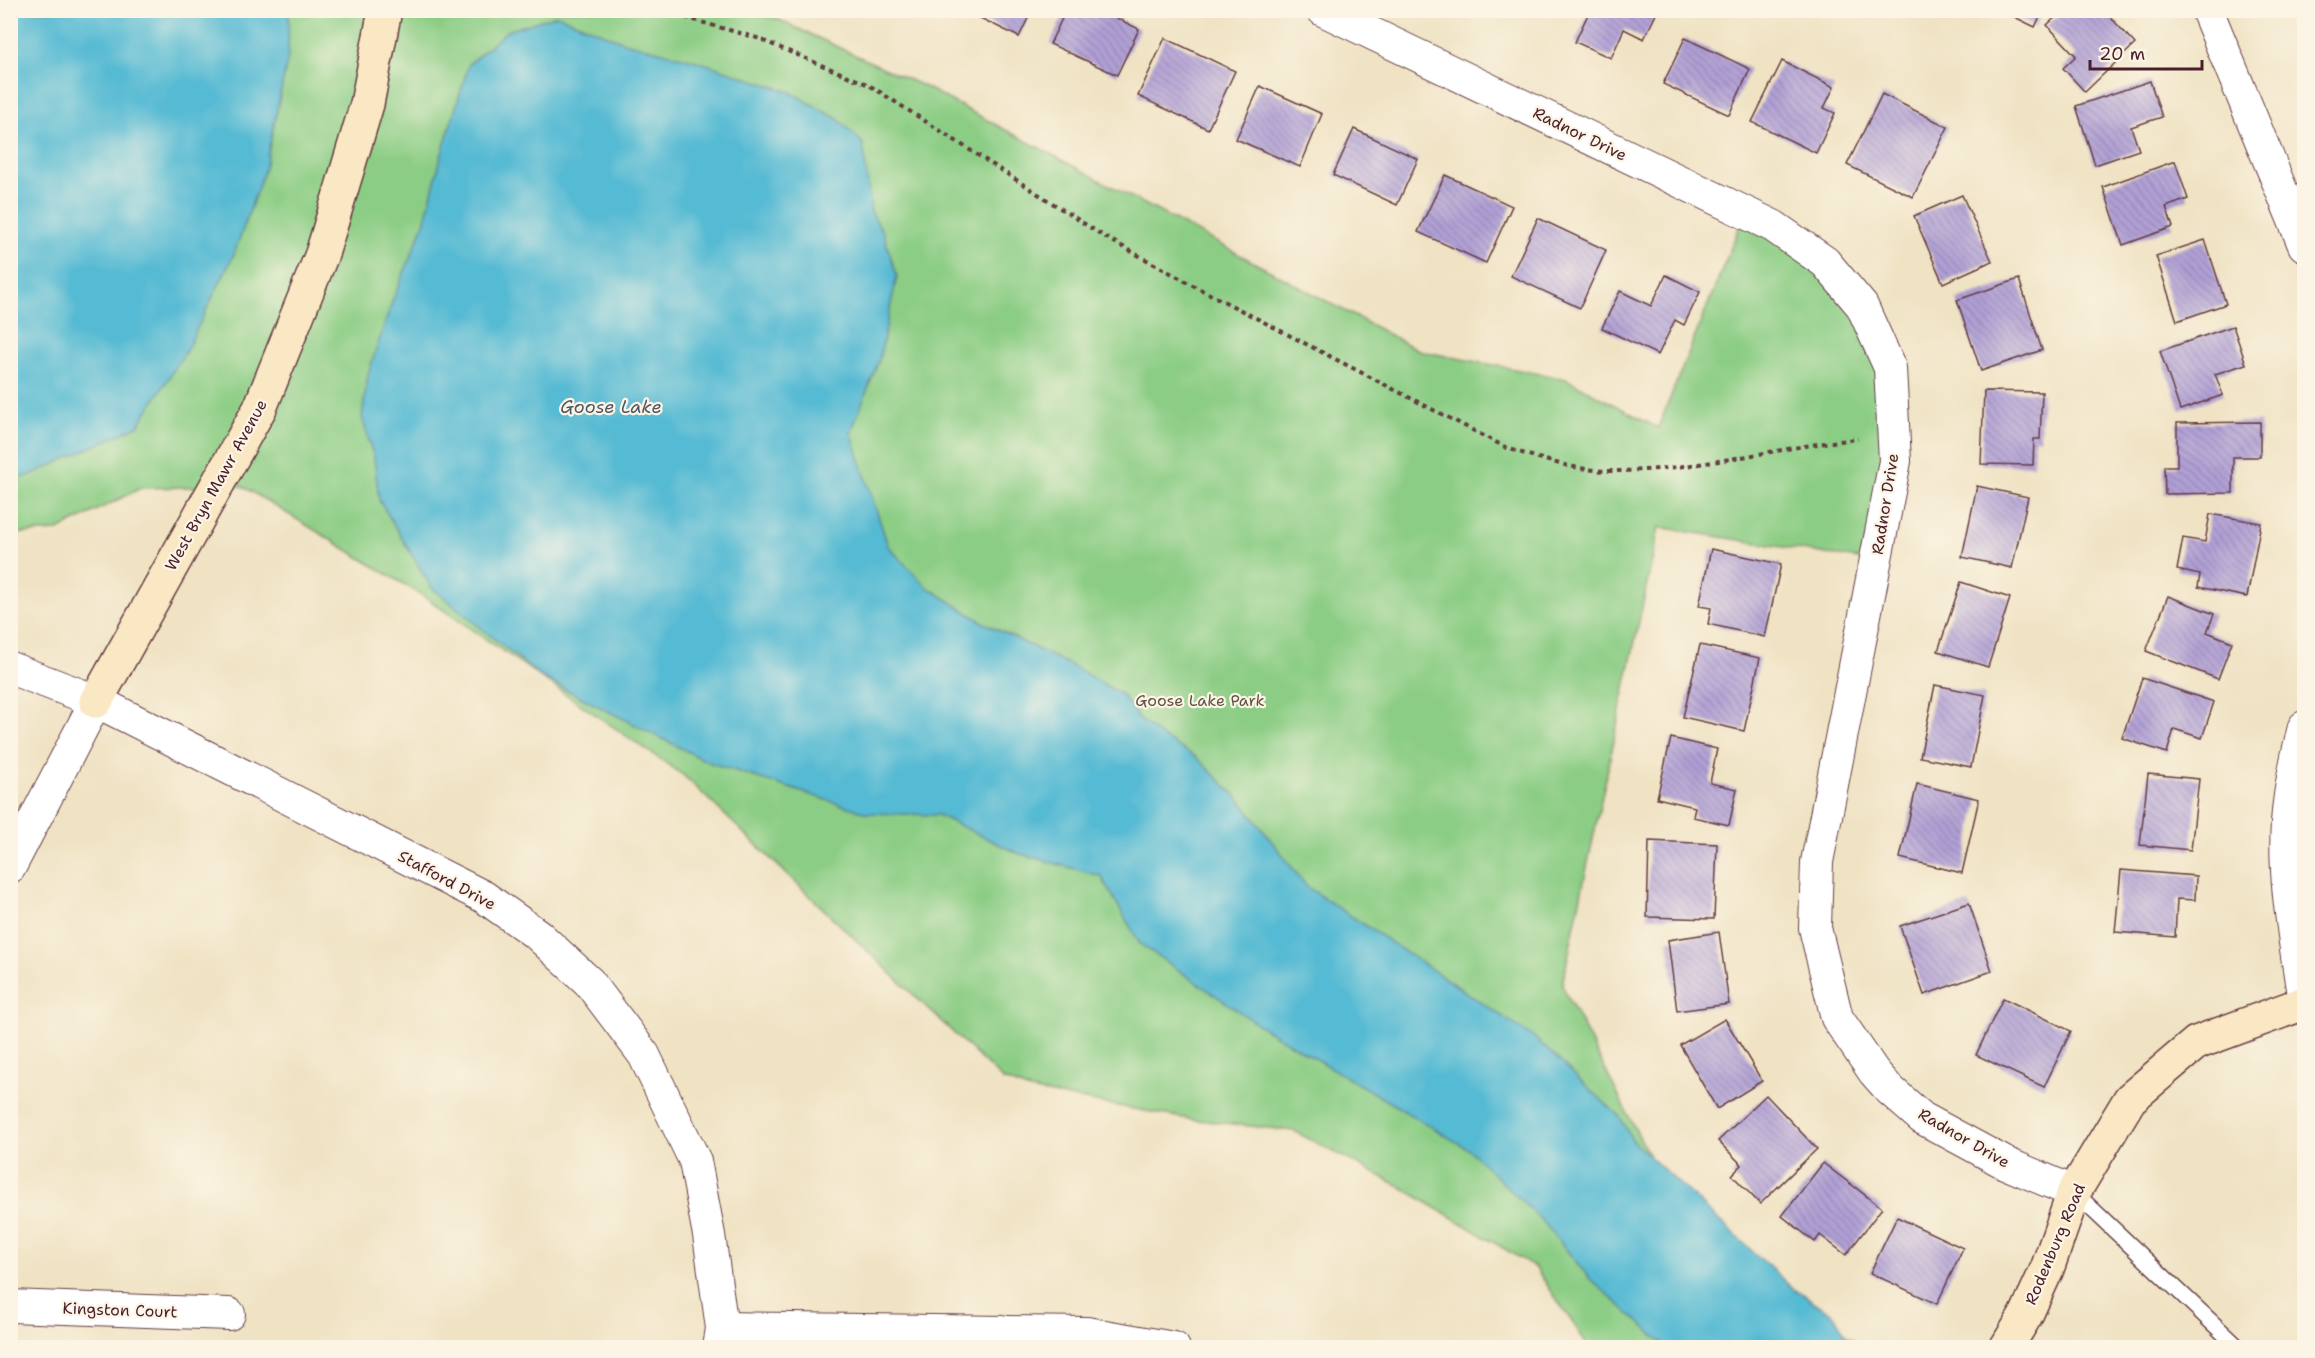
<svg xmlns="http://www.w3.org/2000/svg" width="2315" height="1358" font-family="'Shantell Sans',sans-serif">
<defs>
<pattern id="building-back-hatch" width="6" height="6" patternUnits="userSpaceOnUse" patternTransform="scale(1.5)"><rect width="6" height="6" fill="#b1a0d6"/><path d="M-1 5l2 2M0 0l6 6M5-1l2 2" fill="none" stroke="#9282ae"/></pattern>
</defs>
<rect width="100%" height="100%" fill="#fcf5e5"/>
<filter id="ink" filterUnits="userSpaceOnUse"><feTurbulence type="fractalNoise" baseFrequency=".0167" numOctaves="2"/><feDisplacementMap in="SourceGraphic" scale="12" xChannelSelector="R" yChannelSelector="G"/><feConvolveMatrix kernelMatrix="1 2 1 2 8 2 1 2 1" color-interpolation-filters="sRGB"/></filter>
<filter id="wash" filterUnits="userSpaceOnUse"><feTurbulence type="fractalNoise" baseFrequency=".008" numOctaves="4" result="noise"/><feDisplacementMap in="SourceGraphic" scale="24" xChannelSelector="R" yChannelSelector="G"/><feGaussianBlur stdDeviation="1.35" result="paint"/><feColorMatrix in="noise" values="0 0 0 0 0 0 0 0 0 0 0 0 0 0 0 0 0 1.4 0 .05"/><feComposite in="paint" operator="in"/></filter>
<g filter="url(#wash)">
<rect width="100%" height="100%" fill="#f0e3c4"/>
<path fill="#8ccd85" stroke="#6b7658" stroke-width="1.5" d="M 737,10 L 775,18 L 925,87 L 1420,351 L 1566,379 L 1658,428 L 1745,213 L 1825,262 L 1890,368 L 1876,562 L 1659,527 L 1562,985 L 1669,1195 L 1749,1277 L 1865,1347 L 1589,1347 L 1535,1267 L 1401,1187 L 1294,1131 L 1189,1119 L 1030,1090 L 1003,1080 L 683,775 L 420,594 L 242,486 L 141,488 L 56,531 L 11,534 L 11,11 Z"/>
<g fill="#54bad3" stroke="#4f6c7f" stroke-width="1.5">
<path d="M 10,11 L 289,11 L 288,57 L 265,168 L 234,254 L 186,351 L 138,426 L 26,477 L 10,476 Z"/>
<path d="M 557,15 L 624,42 L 697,61 L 790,92 L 838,119 L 863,143 L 871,212 L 883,232 L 897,276 L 879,360 L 851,432 L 888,546 L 927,587 L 984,623 L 1078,669 L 1122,695 L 1138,718 L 1162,737 L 1196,757 L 1239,799 L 1307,887 L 1535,1038 L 1620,1117 L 1633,1141 L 1790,1286 L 1834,1315 L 1842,1328 L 1850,1347 L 1667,1347 L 1590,1279 L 1545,1224 L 1467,1148 L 1265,1029 L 1140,944 L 1101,876 L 1017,853 L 938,815 L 867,813 L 708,762 L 541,677 L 431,587 L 379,500 L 374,458 L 362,417 L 368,374 L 392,302 L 424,224 L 442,153 L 469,64 L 507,31 Z"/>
</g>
<g id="blocks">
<g fill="url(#building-back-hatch)">
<path d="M 964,10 L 1032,10 L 1019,37 Z"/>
<path d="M 1066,10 L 1100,10 L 1139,29 L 1117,75 L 1050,44 Z"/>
<path d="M 1590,10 L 1658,10 L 1644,39 L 1624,29 L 1611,58 L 1575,42 Z"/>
<path d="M 2000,10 L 2043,10 L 2035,27 Z"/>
<path d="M 2063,10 L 2104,10 L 2135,44 L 2085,92 L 2063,68 L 2076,56 L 2047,25 Z"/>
<path d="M 1165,38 L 1235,71 L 1208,129 L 1138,96 Z"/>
<path d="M 1685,38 L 1750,69 L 1729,115 L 1663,84 Z"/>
<path d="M 1782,61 L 1834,87 L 1824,108 L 1835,113 L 1816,153 L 1752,122 Z"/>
<path d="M 2150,81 L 2162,117 L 2131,127 L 2139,150 L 2095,165 L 2076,106 Z"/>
<path d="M 1260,86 L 1322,114 L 1300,167 L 1236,139 Z"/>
<path d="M 1882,94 L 1948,127 L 1913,197 L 1847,165 Z"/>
<path d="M 1354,129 L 1418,159 L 1397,205 L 1333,175 Z"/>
<path d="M 2175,161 L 2188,199 L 2166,207 L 2173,227 L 2123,245 L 2103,187 Z"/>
<path d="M 1445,175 L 1512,206 L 1486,263 L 1418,232 Z"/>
<path d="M 1962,195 L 1992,261 L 1943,283 L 1914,216 Z"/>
<path d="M 1538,218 L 1606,250 L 1580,308 L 1511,276 Z"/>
<path d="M 2205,240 L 2226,304 L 2177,321 L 2156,256 Z"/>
<path d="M 1666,275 L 1700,292 L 1684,325 L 1675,320 L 1658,355 L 1602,328 L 1620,291 L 1651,306 Z"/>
<path d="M 2019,279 L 2042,350 L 1981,371 L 1957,300 Z"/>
<path d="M 2233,326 L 2246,364 L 2215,374 L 2223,395 L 2180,410 L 2160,351 Z"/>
<path d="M 1984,391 L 2042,392 L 2040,439 L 2034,439 L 2033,465 L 1981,464 Z"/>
<path d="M 2260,422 L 2260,457 L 2233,457 L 2233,493 L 2165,494 L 2164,466 L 2177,466 L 2177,423 Z"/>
<path d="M 1977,486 L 2028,497 L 2012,568 L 1962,557 Z"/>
<path d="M 2210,514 L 2261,523 L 2247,597 L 2198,587 L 2200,575 L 2177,570 L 2183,538 L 2205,542 Z"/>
<path d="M 1711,549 L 1781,564 L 1765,637 L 1708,624 L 1711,608 L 1699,606 Z"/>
<path d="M 1961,582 L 2010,598 L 1988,667 L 1938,651 Z"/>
<path d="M 2168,596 L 2214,614 L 2207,632 L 2232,642 L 2218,679 L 2146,651 Z"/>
<path d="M 1700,645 L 1760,658 L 1744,731 L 1683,717 Z"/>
<path d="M 2142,678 L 2214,702 L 2202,738 L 2174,729 L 2167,753 L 2122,738 Z"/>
<path d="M 1935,685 L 1985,695 L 1971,767 L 1920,757 Z"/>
<path d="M 1671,738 L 1717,749 L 1710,783 L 1737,789 L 1729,825 L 1693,817 L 1695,807 L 1657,798 Z"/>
<path d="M 2148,774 L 2199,779 L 2191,850 L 2140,845 Z"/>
<path d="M 1917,784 L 1979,799 L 1962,873 L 1900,858 Z"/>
<path d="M 1649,841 L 1717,844 L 1714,919 L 1647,917 Z"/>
<path d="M 2121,870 L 2196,876 L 2195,900 L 2177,899 L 2175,937 L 2115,932 Z"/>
<path d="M 1969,903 L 1992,971 L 1924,995 L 1900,926 Z"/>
<path d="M 1719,932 L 1729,1004 L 1677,1011 L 1668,940 Z"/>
<path d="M 2003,998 L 2071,1031 L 2044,1087 L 1976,1055 Z"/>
<path d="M 1725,1019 L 1762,1081 L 1717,1109 L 1680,1045 Z"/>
<path d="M 1766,1095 L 1817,1149 L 1760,1204 L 1732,1175 L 1742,1165 L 1718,1141 Z"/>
<path d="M 1823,1163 L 1882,1208 L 1846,1255 L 1820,1235 L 1815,1242 L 1782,1216 Z"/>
<path d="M 1897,1217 L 1963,1248 L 1937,1304 L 1870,1273 Z"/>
</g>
</g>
</g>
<g filter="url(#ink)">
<use href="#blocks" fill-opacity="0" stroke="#633c42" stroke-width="1.5"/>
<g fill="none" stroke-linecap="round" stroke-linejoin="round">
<defs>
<path id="lane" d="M 2074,1192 L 2239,1348"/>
<g id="street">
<path d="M 1323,10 L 1773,226 L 1825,262 L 1862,306 L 1890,368 L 1895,461 L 1817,862 L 1815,928 L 1837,1018 L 1874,1072 L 1889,1089 L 1922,1118 L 2005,1163 L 2074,1192"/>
<path d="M 2207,10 L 2304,245"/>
<path d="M 10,668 L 96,701 L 484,897 L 538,935 L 589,982 L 644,1055 L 695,1161 L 709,1235 L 722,1328 L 719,1348"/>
<path d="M 10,867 L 96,701"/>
<path d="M 2304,1003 C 2296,944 2283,883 2287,823 C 2289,790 2296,759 2304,727"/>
<path d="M 10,1306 L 229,1314"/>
<path d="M 722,1328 L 1087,1333 L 1174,1348"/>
</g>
<g id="secondary">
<path d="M 96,701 L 260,408 L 322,254 L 367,104 L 385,10"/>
<path d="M 2006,1348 L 2026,1315 L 2047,1269 L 2074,1192 L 2130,1099 L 2196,1043 L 2304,1003"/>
</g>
</defs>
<use href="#lane" stroke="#633c42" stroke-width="18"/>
<use href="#street" stroke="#633c42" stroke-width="34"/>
<use href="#secondary" stroke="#633c42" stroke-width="36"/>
<path stroke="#633c42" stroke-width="4" stroke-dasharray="4.5 4.5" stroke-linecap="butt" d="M 659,10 L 757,38 L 869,85 L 1105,237 L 1198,288 L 1507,448 C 1540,459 1574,470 1609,471 C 1693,472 1775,447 1858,439"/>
<use href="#lane" stroke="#fff" stroke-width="15"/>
<use href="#street" stroke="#fff" stroke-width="32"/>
<use href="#secondary" stroke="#fae7c3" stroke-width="33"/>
</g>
</g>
<g text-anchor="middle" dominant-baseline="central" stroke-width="4.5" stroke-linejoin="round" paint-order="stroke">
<g font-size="16" fill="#4a1f2b" stroke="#fcf5e5">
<text transform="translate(1580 134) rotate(26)">Radnor Drive</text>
<text transform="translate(216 485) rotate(-61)">West Bryn Mawr Avenue</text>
<text transform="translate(1885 504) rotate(-81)">Radnor Drive</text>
<text transform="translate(447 880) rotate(28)">Stafford Drive</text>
<text transform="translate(1964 1138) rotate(30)">Radnor Drive</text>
<text transform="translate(2055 1244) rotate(-67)">Rodenburg Road</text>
<text transform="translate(120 1310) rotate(2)">Kingston Court</text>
</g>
<g font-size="16" fill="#5e5346" stroke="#fcf5e5">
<text x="1200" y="700">Goose Lake Park</text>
</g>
<g font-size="18" font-style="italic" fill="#4e5566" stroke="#fcf5e5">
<text x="611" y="407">Goose Lake</text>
</g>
</g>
<rect width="2315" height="1358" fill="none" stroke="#fcf5e5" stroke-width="36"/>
<path d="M2090 60v9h112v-9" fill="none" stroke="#4a1f2b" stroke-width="3"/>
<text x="2099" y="60" font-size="18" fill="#4a1f2b" stroke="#fcf5e5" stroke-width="4.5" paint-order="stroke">20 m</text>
</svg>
